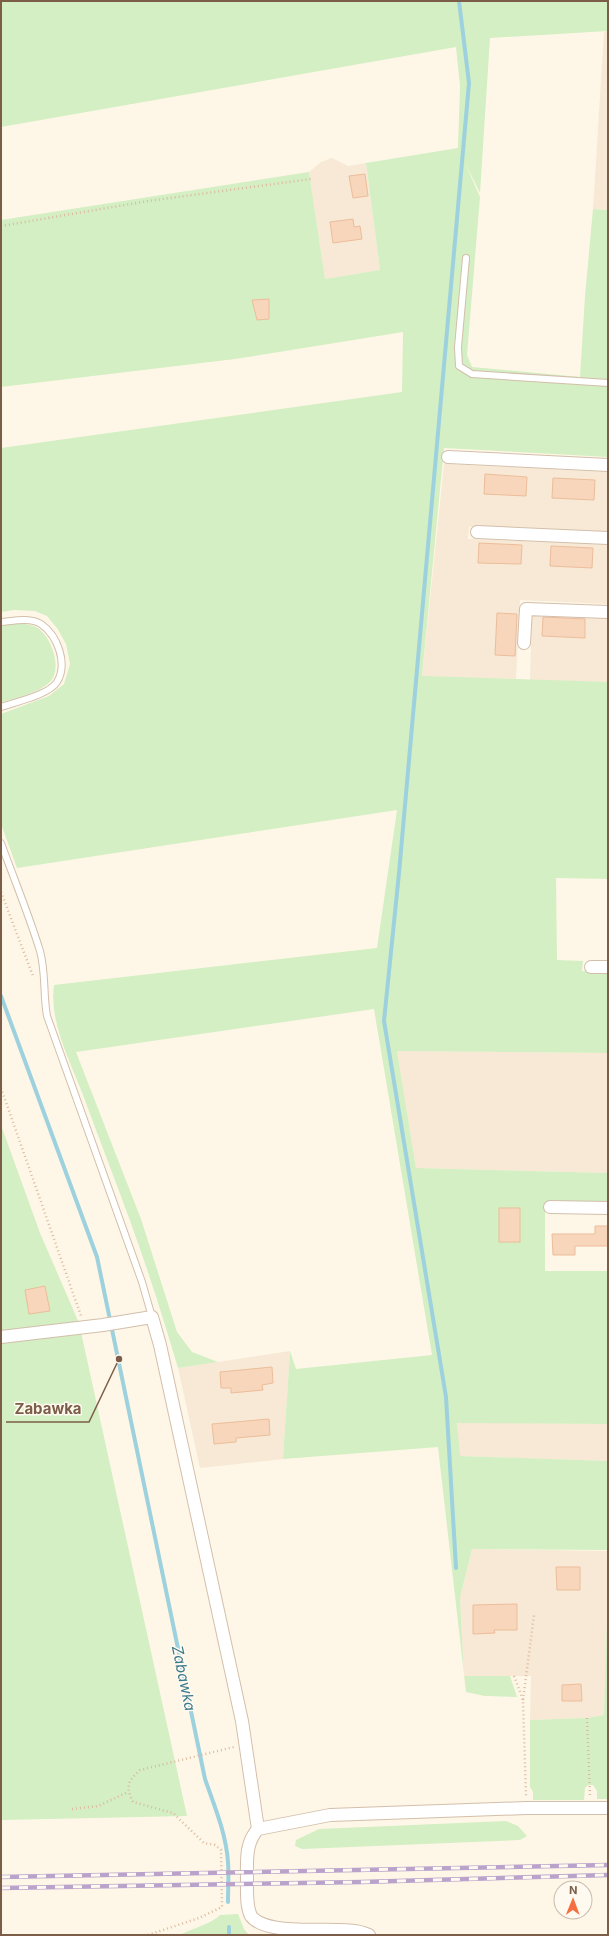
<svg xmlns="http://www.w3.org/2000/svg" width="609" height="1936" font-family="Inter,sans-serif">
<rect width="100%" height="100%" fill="#fef7e7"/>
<g fill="#f7e9d5">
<path d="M 608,31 L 608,210 L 593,209 L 604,32 Z"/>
<path d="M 332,158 L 348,166 L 366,163 L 380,270 L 325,279 L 309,172 L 321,162 Z"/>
<path d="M 444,464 L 608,472 L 608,534 L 469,527 L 468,539 L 608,544 L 608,604 L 520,600 L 516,679 L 422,677 Z"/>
<path d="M 532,612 L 608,616 L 608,682 L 530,681 Z"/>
<path d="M 397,1051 L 608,1053 L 608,1173 L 416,1168 Z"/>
<path d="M 290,1351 L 283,1459 L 200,1468 L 178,1368 Z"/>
<path d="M 457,1422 L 608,1424 L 608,1461 L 459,1456 Z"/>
<path d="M 472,1549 L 608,1551 L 608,1622 L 604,1715 L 587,1718 L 530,1720 L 531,1676 L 464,1676 L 460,1598 Z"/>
</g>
<g fill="#d3efc3">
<path d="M 1,1 L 608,1 L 608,31 L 490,38 L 480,193 L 465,163 L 480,197 L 467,355 L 472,367 L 580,377 L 585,296 L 593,209 L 608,210 L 608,457 L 444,448 L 422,676 L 608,682 L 608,879 L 556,878 L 557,960 L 583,961 L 582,971 L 608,971 L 608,1053 L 397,1051 L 416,1168 L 608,1173 L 608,1205 L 545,1205 L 545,1271 L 608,1271 L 608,1424 L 457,1423 L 460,1456 L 608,1461 L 608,1550 L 472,1549 L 460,1598 L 464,1676 L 510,1676 L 517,1697 L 485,1696 L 466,1692 L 438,1447 L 283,1459 L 290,1351 L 296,1369 L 432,1355 L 374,1009 L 76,1052 L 141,1219 L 177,1332 L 192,1352 L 218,1362 L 178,1368 C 163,1317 147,1267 129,1218 C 114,1177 98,1136 83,1095 C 70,1061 49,1022 54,985 L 377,948 L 397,810 L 17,868 L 1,824 L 1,714 L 49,696 L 64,684 L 70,664 L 66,644 L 57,628 L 47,616 L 35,611 L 14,610 L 1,612 L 1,448 L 402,392 L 403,332 L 235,359 L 1,387 L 1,220 L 309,172 L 325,279 L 380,270 L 366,163 L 458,148 L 460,86 L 456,47 L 1,127 Z"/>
<path d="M 21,623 C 26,624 32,625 36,627 C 51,635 64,670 49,683 C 36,694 16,697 1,703 L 1,626 Z"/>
<path d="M 1,1125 L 40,1233 L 79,1323 L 187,1816 L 1,1820 Z"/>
<path d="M 607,1622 L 608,1799 L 597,1799 L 597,1791 L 593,1785 L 588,1785 L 585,1788 L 584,1800 L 533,1800 L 533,1792 L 530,1787 L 530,1720 L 587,1718 L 604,1715 Z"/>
<path d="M 506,1821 L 518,1826 L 527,1836 L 520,1840 L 302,1849 L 295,1846 L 296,1840 L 319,1829 Z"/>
<path d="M 238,1914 L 244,1929 L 249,1935 L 180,1935 C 191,1929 213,1923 220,1915 Z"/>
</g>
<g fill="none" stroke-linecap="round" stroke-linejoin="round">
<g stroke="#9ed1de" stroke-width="4">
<path d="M 1,996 L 97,1257 L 205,1779 C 214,1805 226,1833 228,1862 C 229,1875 228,1888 228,1902"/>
<path d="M 456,1568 L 446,1397 L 384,1021 L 399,873 L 469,83 L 459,1"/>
<path d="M 229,1935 L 229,1927"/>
</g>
</g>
<g fill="#f7d6bc" stroke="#ecbd9a">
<path d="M 365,174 L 368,196 L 353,198 L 349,176 Z"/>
<path d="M 353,219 L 354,227 L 360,226 L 362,239 L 333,243 L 330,222 Z"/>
<path d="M 269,299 L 269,319 L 257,320 L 252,300 Z"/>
<path d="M 485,474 L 527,477 L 526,496 L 484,494 Z"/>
<path d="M 553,478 L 595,480 L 594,500 L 552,498 Z"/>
<path d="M 479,543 L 522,545 L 521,564 L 478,563 Z"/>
<path d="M 551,546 L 593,548 L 592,568 L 550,566 Z"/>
<path d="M 497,613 L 517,614 L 515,656 L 495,655 Z"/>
<path d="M 543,617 L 585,619 L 585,638 L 542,636 Z"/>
<rect x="499" y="1208" width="21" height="34"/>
<path d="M 595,1226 L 608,1226 L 608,1246 L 575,1246 L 575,1255 L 553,1255 L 552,1234 L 595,1234 Z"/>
<path d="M 45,1286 L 50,1311 L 29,1314 L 25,1290 Z"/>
<path d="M 272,1367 L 273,1383 L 262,1385 L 263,1390 L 231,1393 L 231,1388 L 221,1388 L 220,1372 Z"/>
<path d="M 269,1419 L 270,1435 L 236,1438 L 236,1442 L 214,1444 L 212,1424 Z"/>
<path d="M 556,1567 L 580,1567 L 580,1590 L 557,1590 Z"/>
<path d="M 517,1604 L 517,1630 L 494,1630 L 495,1633 L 473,1634 L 473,1605 Z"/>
<path d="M 581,1684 L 582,1701 L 562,1701 L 562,1685 Z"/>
</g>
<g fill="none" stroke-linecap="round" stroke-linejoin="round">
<defs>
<g id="service">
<path d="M 466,258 L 458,347 L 459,366 L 472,374 L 608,383"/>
<path d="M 1,622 C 13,621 30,617 41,624 C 58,636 68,664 57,682 C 49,695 15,702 1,707"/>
<path d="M 1,843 C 14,879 29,915 40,951 C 46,973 43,994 47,1016 L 142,1282 L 152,1317"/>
</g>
<g id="minor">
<path d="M 448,457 L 608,465"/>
<path d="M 477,532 L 608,538"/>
<path d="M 524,643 L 526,609 L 608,612"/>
<path d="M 591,967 L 608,967"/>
<path d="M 550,1207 L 608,1208"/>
<path d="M 1,1337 L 103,1325 L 152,1317 L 160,1345 L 242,1721 L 258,1829"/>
<path d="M 369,1935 C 364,1933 359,1931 354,1931 C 328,1927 266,1936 251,1916 C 246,1906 247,1891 247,1880 C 247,1861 245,1843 258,1829 L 330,1815 L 526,1808 L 608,1808"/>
</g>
</defs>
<use href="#service" stroke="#d3bfab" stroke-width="8"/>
<use href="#minor" stroke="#d3bfab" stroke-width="14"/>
<g stroke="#ddb99e" stroke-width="2.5" stroke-dasharray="1 3" stroke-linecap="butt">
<path d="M 1,226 L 148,201 L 311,179"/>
<path d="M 1,892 L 33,976"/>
<path d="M 1,1088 L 81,1316"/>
<path d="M 514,1676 L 523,1700 L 526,1796"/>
<path d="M 523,1700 L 534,1615"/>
<path d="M 587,1718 L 590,1796"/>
<path d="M 72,1809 L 98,1806 L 128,1792"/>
<path d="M 148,1935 L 199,1918 L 222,1907 L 221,1850 L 215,1845 L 204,1843 L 173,1813 L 133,1802 C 125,1786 128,1781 140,1770 L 234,1747"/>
</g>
<use href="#service" stroke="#fff" stroke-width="6"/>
<use href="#minor" stroke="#fff" stroke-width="12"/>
<defs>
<g id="rail">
<path d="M 1,1877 L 608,1865"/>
<path d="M 1,1888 L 362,1882 L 608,1875"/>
</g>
</defs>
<use href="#rail" stroke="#baa3cb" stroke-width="4.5"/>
<use href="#rail" stroke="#fffaf0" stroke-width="3" stroke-dasharray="9" stroke-linecap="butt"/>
</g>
<g text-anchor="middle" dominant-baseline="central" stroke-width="3" stroke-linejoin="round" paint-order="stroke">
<g font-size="15" font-style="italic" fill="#3b7a8b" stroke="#fffaf0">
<text transform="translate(184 1678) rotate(78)">Zabawka</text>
</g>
</g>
<path fill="none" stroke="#7c5d48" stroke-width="1.5" d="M119 1359L89 1422H6"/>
<circle fill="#7c5d48" stroke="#fffaf0" stroke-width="1.5" cx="119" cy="1359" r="4"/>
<g font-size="15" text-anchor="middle" font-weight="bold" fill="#7c5d48" stroke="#fffaf0" stroke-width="3" stroke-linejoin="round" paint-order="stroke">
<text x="48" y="1414">Zabawka</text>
</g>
<rect width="609" height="1936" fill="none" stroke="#7c5d48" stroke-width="4"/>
<g transform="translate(573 1900) rotate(1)"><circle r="19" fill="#fffaf0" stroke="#cbbbad"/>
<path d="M0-3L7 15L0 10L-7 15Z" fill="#f57040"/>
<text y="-6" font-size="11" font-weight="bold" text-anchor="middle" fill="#7c5d48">N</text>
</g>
</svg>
